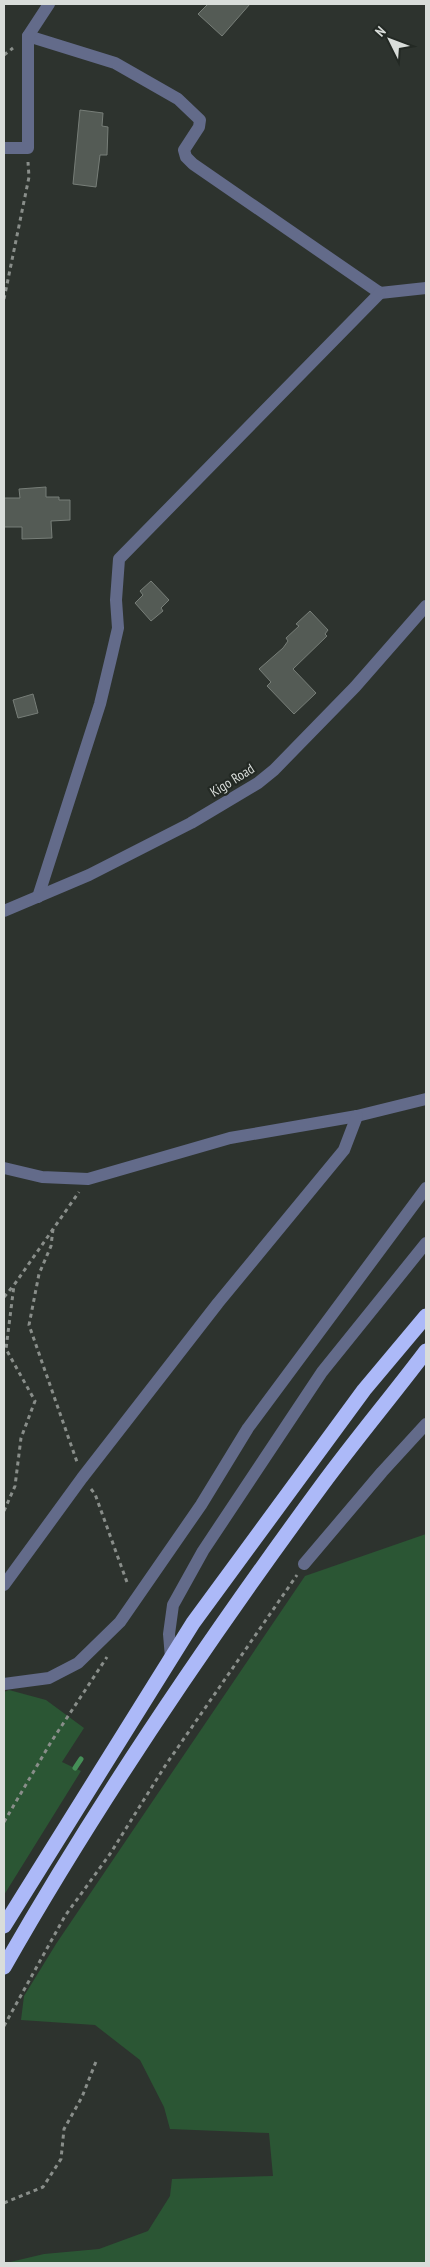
<svg xmlns="http://www.w3.org/2000/svg" width="430" height="2267" font-family="'PT Sans Narrow',sans-serif">
<rect width="100%" height="100%" fill="#2d332e"/>
<g fill="#2b5634">
<path d="M 426,1534 L 426,2263 L 6,2263 L 44,2254 L 99,2249 L 148,2231 L 170,2196 L 172,2179 L 273,2176 L 269,2133 L 170,2129 L 164,2107 L 140,2060 L 95,2025 L 21,2020 L 24,1996 L 56,1944 L 305,1576 Z"/>
<path d="M 9,1690 L 46,1700 L 84,1728 L 62,1762 L 81,1771 L 4,1895 L 4,1692 Z"/>
</g>
<g fill="none" stroke-linecap="round" stroke-linejoin="round">
<path stroke="#458f57" stroke-width="5" d="M 75,1768 L 81,1759"/>
</g>
<g fill="#545b55" stroke="#777e78">
<path d="M 208,4 L 250,4 L 222,36 L 198,14 Z"/>
<path d="M 80,110 L 103,113 L 102,126 L 108,127 L 107,155 L 100,155 L 96,187 L 73,184 Z"/>
<path d="M 46,487 L 46,497 L 59,497 L 59,500 L 70,500 L 70,520 L 51,521 L 52,538 L 22,539 L 22,527 L 4,527 L 4,498 L 20,498 L 19,489 Z"/>
<path d="M 151,581 L 169,600 L 161,608 L 163,611 L 151,621 L 135,603 L 143,595 L 140,591 Z"/>
<path d="M 310,611 L 328,630 L 325,634 L 327,636 L 293,669 L 316,693 L 294,714 L 267,686 L 271,682 L 259,669 L 283,648 L 288,641 L 286,638 L 299,626 L 296,624 Z"/>
<path d="M 33,694 L 38,713 L 18,718 L 13,700 Z"/>
</g>
<g fill="none" stroke-linecap="round" stroke-linejoin="round">
<g stroke="#898e8a" stroke-width="3" stroke-dasharray="4 4" stroke-linecap="butt">
<path d="M 4,55 L 13,48"/>
<path d="M 4,299 L 29,177 L 28,162"/>
<path d="M 53,1229 L 51,1246 L 39,1274 L 29,1325 L 77,1462"/>
<path d="M 4,1297 L 14,1285"/>
<path d="M 91,1489 L 95,1494 L 128,1585"/>
<path d="M 4,1511 L 15,1486 L 21,1438 L 35,1401 L 6,1349 L 14,1285 L 79,1192"/>
<path d="M 4,1822 L 51,1742 L 107,1657"/>
<path d="M 4,2026 L 65,1916 L 110,1854 L 165,1766 L 297,1575"/>
<path d="M 4,2203 L 43,2187 L 61,2159 L 64,2129 L 82,2097 L 97,2059"/>
</g>
<g stroke="#636b8a" stroke-width="12">
<path d="M 28,36 L 115,63 L 178,99 L 200,120 L 199,127 L 184,150 L 186,157 L 193,164 L 380,293 L 426,288"/>
<path d="M 4,148 L 28,148 L 28,36 L 49,4"/>
<path d="M 38,897 L 100,704 L 112,654 L 118,628 L 116,600 L 119,559 L 380,293"/>
<path d="M 4,911 L 89,875 L 191,823 L 258,783 L 274,770 L 355,687 L 426,606"/>
<path d="M 4,1168 L 42,1177 L 88,1179 L 230,1138 L 357,1116 L 426,1099"/>
<path d="M 304,1564 L 382,1472 L 426,1424"/>
<path d="M 4,1585 L 82,1478 L 218,1303 L 344,1150 L 357,1116"/>
<path d="M 171,1658 L 169,1634 L 173,1605 L 203,1551 L 322,1372 L 426,1243"/>
<path d="M 4,1684 L 49,1678 L 78,1663 L 120,1622 L 201,1505 L 248,1428 L 426,1188"/>
</g>
<g stroke="#acb9f8" stroke-width="15">
<path d="M 4,1926 L 193,1623 L 364,1390 L 426,1316"/>
<path d="M 4,1967 C 99,1800 208,1640 322,1485 C 355,1440 392,1396 426,1351"/>
</g>
</g>
<g text-anchor="middle" dominant-baseline="central" stroke-width="4.5" stroke-linejoin="round" paint-order="stroke">
<g font-size="14" fill="#d9ddda" stroke="#232924">
<text transform="translate(232 780) rotate(-32)">Kigo Road</text>
</g>
</g>
<rect width="430" height="2267" fill="none" stroke="#d9ddda" stroke-width="10"/>
<g transform="translate(390 40) rotate(312)" stroke="#232924" stroke-width="4" paint-order="stroke">
<path d="M0-4L9 19L0 12L-9 19Z" fill="#d9ddda"/>
<text y="-8" font-size="14" font-weight="bold" text-anchor="middle" fill="#d9ddda">N</text>
</g>
</svg>
